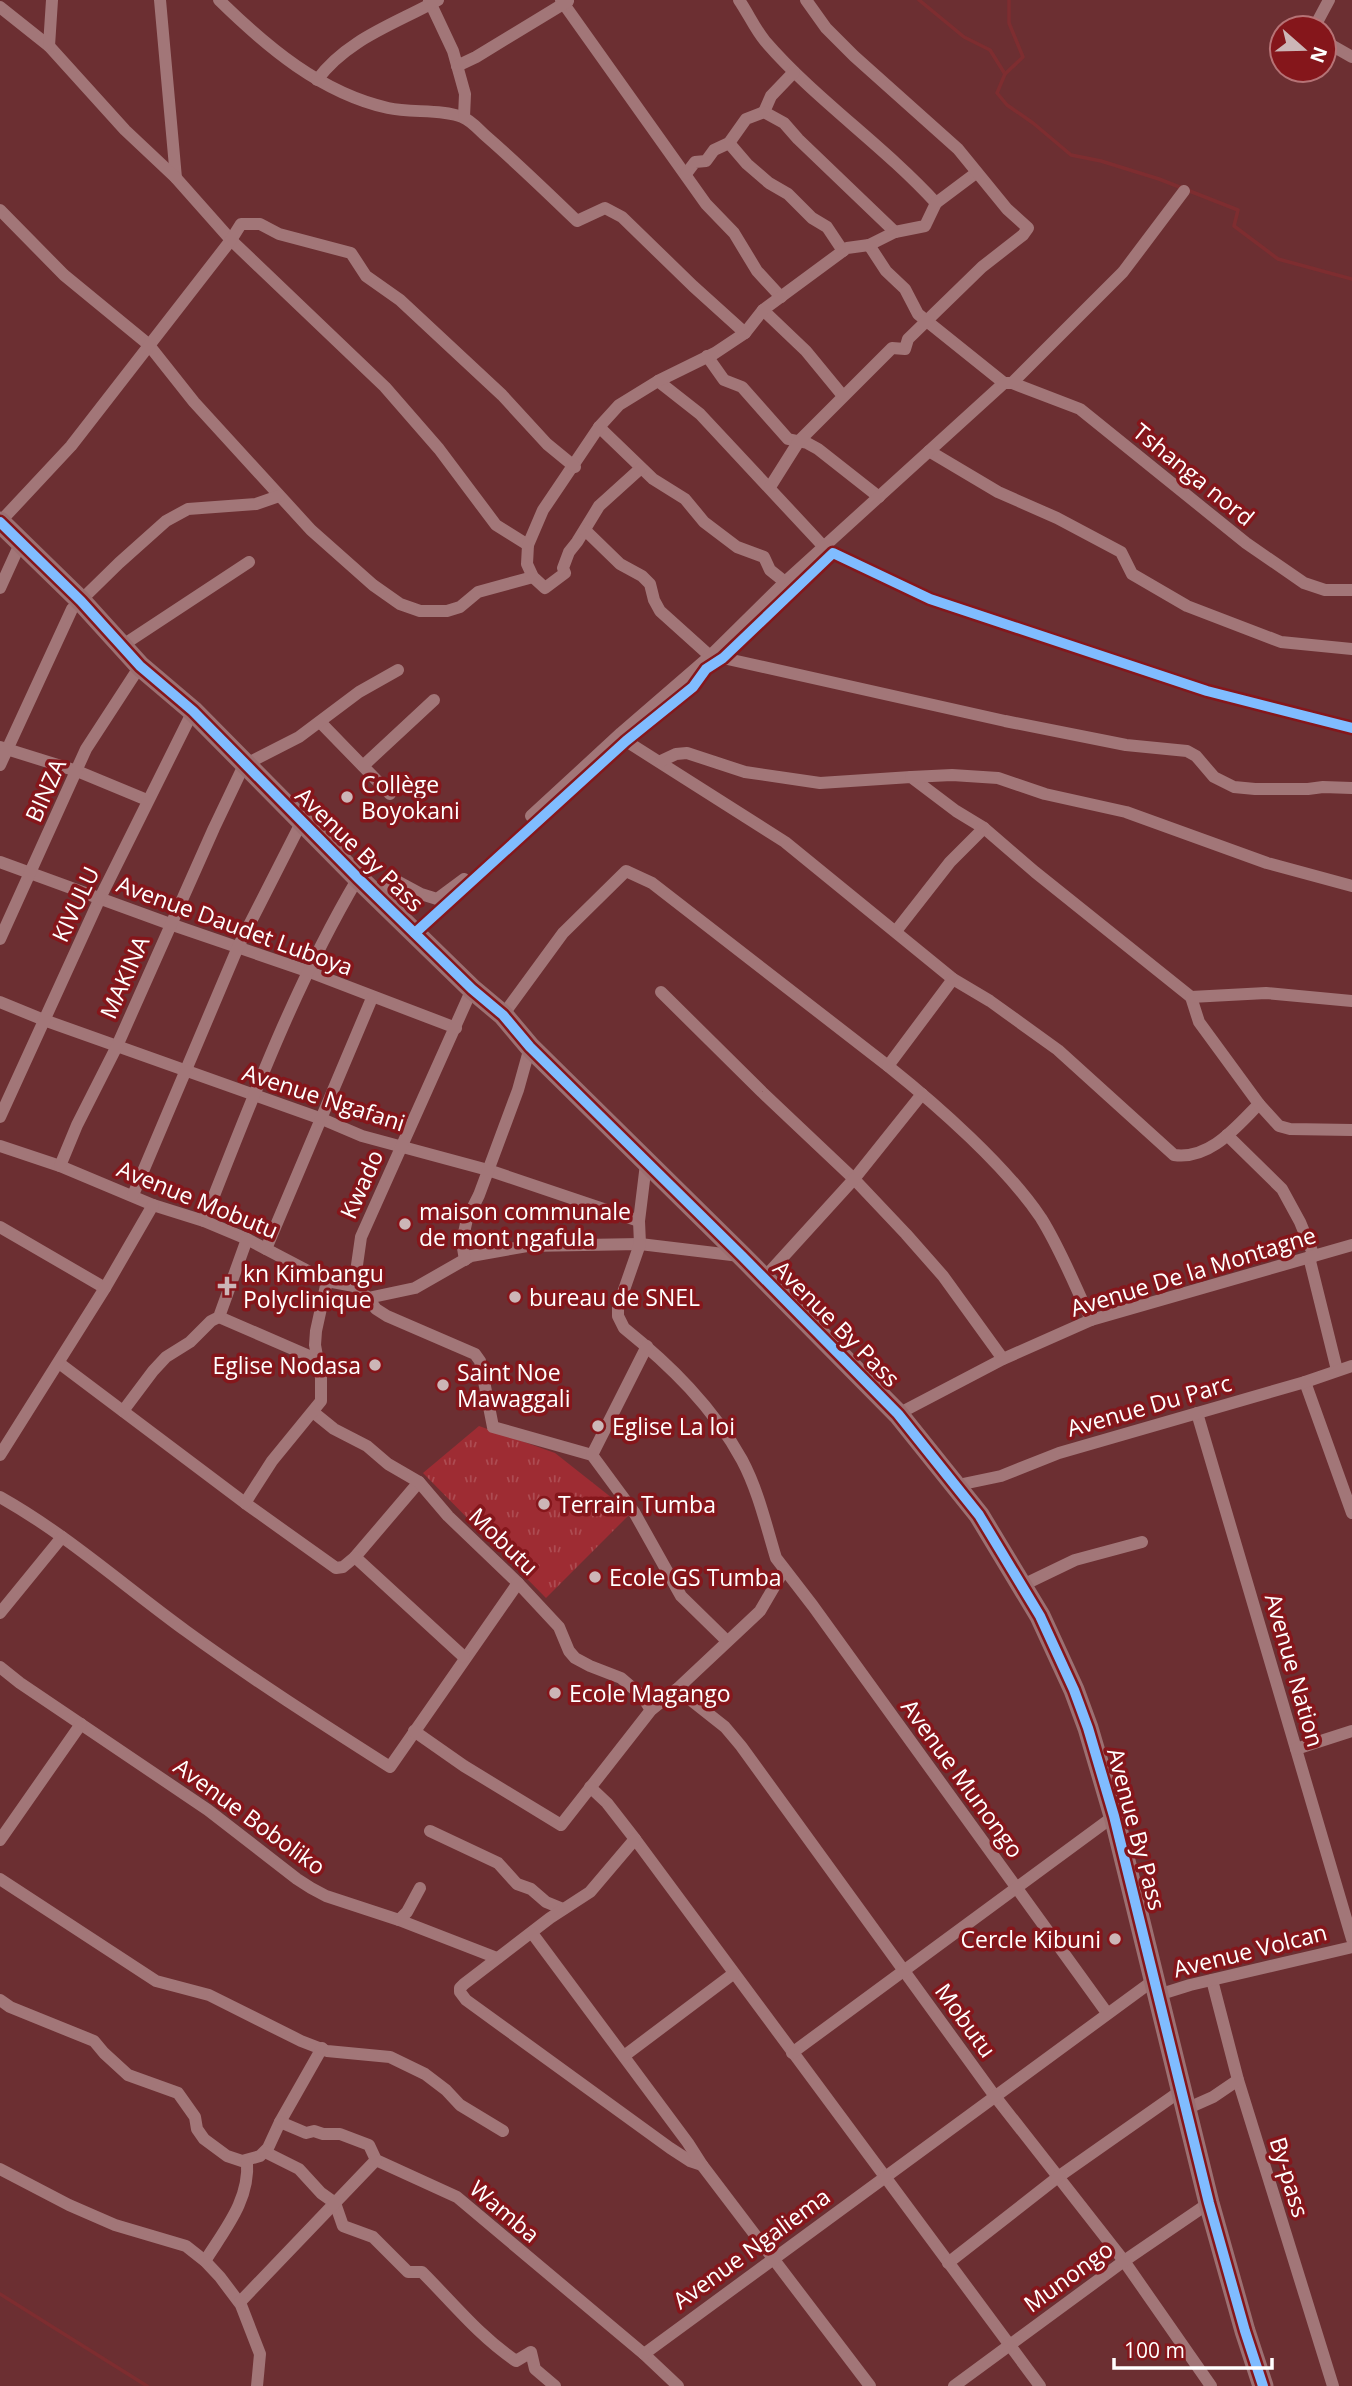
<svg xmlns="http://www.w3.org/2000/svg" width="1352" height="2386" font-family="'Open Sans',sans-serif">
<defs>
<pattern id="park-tufts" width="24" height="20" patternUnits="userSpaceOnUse" patternTransform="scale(1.75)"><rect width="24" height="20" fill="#9e2c33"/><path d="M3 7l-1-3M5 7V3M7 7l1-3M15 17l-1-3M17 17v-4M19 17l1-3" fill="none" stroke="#ad4c52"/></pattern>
</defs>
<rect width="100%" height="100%" fill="#6c2f32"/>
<path fill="url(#park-tufts)" d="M 479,1426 L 555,1453 L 631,1513 L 546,1598 L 423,1473 Z"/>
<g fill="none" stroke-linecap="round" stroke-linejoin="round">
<g stroke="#7e2d30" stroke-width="3.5">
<path d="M 919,0 L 964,37 L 990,50 L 1005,74"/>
<path d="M 1009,0 L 1009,23 L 1023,57 L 1005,74 L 997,93 L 1007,105 L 1033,123 L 1071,155 L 1101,161 L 1159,179 L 1238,210 L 1234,226 L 1278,259 L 1352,279"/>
<path d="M 0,2294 L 147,2386"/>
</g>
<g stroke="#a27678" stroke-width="12">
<path d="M 160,0 L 176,178"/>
<path d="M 219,0 C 267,47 321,93 388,108 C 411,113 442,109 462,117 C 471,120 480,131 487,137 C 518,164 547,192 577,221 L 605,208 L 622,217 L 693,286 L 745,333"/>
<path d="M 429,0 L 453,51 L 465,94 L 464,117"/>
<path d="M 561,0 L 706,204 L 734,233 L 757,271 L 781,297"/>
<path d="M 739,0 C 748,13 755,29 765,41 C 815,99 883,145 936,203"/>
<path d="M 0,7 L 49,46 L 125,130 L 176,178 L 231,240 L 385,387 L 439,449 L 496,525 L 528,545"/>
<path d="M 1314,28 L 1329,0"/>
<path d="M 1324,41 L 1352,57"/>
<path d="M 49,46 L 52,0"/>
<path d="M 457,66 L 476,57 L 568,1"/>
<path d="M 794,72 L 771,96 L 764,112 L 784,123 L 798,139 L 895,232"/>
<path d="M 317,80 C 347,39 395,24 438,0"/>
<path d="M 729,143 L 747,164 L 769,183 L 788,194 L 812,218 L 827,227 L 843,251"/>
<path d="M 686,174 L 695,162 L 706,161 L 714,150 L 729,143 L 746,119 L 764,112"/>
<path d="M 0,210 L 64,275 L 148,344 L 194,402 L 311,530 L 373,585 L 400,604 L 420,611 L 447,611 L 460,607 L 478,592 L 533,577"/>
<path d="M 869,245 L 886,271 L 905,289 L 918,314 L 1004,383"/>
<path d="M 763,310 L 806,351 L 843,396"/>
<path d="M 707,356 L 724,380 L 742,387 L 788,439 L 807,443 L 818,449 L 879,497"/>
<path d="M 658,381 L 700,414 L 824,547"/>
<path d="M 1012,383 L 1080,409 L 1246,543 L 1304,583 L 1325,590 L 1352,590"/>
<path d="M 599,427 L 653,479 L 685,499 L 704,522 L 737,547 L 764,557 L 770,570 L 785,582"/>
<path d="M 929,451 L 998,492 L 1057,518 L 1121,552 L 1132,574 L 1187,606 L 1281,642 L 1352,649"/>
<path d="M 641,468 L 599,506 L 577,542 L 569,552 L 563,568 L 565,573 L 545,588 L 533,577 L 527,564 L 528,545 L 543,510 L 599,427 L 619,405 L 658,381 L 715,353 L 745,333 L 763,310 L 847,248 L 869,245 L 895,232 L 925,226 L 936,203 L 976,173"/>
<path d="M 770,487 L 799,441 L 892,348 L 905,349 L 908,339 L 982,267 L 1023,235 L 1028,228 L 1007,209 L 958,149 L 854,56 L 826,28 L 806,0"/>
<path d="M 0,522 L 71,446 L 231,240 L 241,224 L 260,224 L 279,234 L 351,253 L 366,276 L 400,300 L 502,395 L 547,444 L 575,467"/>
<path d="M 585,530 L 620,564 L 642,576 L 650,584 L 654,600 L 660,611 L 710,656"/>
<path d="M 0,588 L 20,544"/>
<path d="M 123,645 L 249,562"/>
<path d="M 723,658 L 1005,721 L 1126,745 L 1187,751 L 1196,756 L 1214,777 L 1234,787 L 1255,789 L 1308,789 L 1323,787 L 1352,788"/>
<path d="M 320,722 L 390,794"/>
<path d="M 626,741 L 785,842 L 953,979 L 990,1001 L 1058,1050 L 1174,1155 C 1210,1160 1236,1127 1259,1104"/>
<path d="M 0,747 L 77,771 L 147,800"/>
<path d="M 661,761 L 676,754 L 687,753 L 745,772 L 820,783 L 911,777 L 956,811 L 984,828 L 1035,872 L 1191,997 L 1199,1022 L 1259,1104 L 1279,1126 L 1290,1129 L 1352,1130"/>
<path d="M 0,765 L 72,609 L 119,563 L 166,521 L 188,509 L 256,504 L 279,496"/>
<path d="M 363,766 L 434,700"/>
<path d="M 911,777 L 952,775 L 998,778 L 1045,794 L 1126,812 L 1267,863 L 1352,886"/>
<path d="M 531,816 L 621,733 L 710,656 L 785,582 L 1004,383 L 1012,383 L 1123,272 L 1184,191"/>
<path d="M 0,862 L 170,924 L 307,971 L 456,1028"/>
<path d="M 377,896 L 395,880 L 421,894 L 437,899 L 464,879"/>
<path d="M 896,931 L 950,862 L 984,828"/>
<path d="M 415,933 L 626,741 L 693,687 L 706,669 L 723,658 L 833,553 L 930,599 L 1207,691 L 1352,728"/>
<path d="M 0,939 L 86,749 L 140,666"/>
<path d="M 661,992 L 762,1092 L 854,1179 L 906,1234 L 943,1276 L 1003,1359"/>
<path d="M 1191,997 L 1266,993 L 1352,1001"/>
<path d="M 0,1002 L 44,1020 L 322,1119 L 362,1136 L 488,1170 L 639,1221"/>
<path d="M 503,1015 L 563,933 L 626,871 L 652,883 L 888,1066 C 938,1106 1006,1166 1041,1218 C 1061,1250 1075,1286 1091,1320"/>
<path d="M 888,1066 L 953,979"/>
<path d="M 0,1117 L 100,898 L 193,711"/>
<path d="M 1227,1135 L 1282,1189 L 1300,1222 L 1314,1256"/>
<path d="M 0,1146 L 60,1166 L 153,1205 L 204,1221 L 247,1239 L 327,1281 L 354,1286 L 368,1298 L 415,1288 L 471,1256 L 527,1246 L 640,1244 L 740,1256"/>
<path d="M 646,1164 L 639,1221 L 640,1244 L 618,1307 L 618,1316 L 624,1328 C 670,1365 713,1407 742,1460 C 758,1490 766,1525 776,1558 L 813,1606 L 1107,2013"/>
<path d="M 60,1166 L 77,1125 L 117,1046 L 214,828 L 244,765 L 299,737 L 359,692 L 398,670"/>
<path d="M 133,1195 L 238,947 L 302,821"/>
<path d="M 204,1221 C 250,1105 294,986 358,878"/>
<path d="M 0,1227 L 105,1288"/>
<path d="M 266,1249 L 372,998"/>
<path d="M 1309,1257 L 1337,1370"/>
<path d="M 465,1260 L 462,1242 L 467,1219 L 479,1195 L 518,1090 L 530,1047"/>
<path d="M 763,1279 L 854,1179 L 922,1094"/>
<path d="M 354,1286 L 361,1237 L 472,989"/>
<path d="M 368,1298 L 376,1309 L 387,1316 L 475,1354 L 480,1361 L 493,1427 L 592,1455 L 634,1512 L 681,1596 L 727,1641"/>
<path d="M 219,1317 L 316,1359"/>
<path d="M 59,1363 L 245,1503 L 336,1568 L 343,1567 L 355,1557 L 419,1482"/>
<path d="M 1305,1382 L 1352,1513"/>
<path d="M 123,1411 L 153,1371 L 166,1357 L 190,1342 L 211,1321 L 219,1317 L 247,1239"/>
<path d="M 313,1412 L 334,1429 L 367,1446 L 388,1464 L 419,1482 L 448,1516 L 518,1583 L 559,1627 L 569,1651 L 575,1658 L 590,1666 L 621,1678 L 642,1696 L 651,1710"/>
<path d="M 1197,1413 L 1352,1939"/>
<path d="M 898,1414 L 1003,1359 L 1091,1320 L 1352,1245"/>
<path d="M 0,1455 L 105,1288 L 153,1205"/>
<path d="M 592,1455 L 647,1346"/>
<path d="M 958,1485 L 1001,1476 L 1059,1453 L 1305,1382 L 1352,1366"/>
<path d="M 0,1497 C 66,1534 124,1586 186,1631 C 252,1679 321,1723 390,1767 L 518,1583"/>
<path d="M 245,1503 L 272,1461 L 321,1401 L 321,1378 L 315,1345 L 316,1331 L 327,1281"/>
<path d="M 355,1557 L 464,1657"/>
<path d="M 1023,1585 L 1075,1560 L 1142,1542"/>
<path d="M 0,1613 L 62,1537"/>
<path d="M 0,1667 L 20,1683 L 208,1810 L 297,1879 L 311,1888 L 326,1896 L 399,1920 L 497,1958"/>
<path d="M 677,1689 L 725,1727 L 741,1746 L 994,2095 L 1124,2261 L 1211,2386"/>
<path d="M 414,1731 L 464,1766 L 561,1825 L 651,1710 L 677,1689 L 760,1611 L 784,1570"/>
<path d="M 1296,1749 L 1352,1731"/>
<path d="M 590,1787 L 607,1803 L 635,1839 L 1040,2386"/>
<path d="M 430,1831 L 498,1863 L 517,1884 L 531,1889 L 546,1902 L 563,1909"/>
<path d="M 635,1839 L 590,1892 L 550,1918 L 464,1984 L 460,1988 L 460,1992 L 466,2000 L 670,2148 L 690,2161 L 702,2165"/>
<path d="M 0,1840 L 81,1724"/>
<path d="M 0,1879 L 156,1981 L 209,1995 L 301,2041 L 327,2051 L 390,2057 L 425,2074 L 446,2090 L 460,2105 L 503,2131"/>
<path d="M 399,1920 L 407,1912 L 420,1888"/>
<path d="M 532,1933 L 688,2143 L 702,2165 L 870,2386"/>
<path d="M 1212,1980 L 1238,2080 L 1333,2386"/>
<path d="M 1158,1995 L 1190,1985 L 1352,1947"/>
<path d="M 0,2000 L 10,2007 L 94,2041 L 104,2053 L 128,2075 L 178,2093 L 195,2117 L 197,2129 L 204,2139 L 227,2156 L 242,2161 L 260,2156 L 268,2148 L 280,2122 L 322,2048"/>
<path d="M 792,2053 L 1114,1816"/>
<path d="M 624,2056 L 733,1974"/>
<path d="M 1186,2109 L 1213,2097 L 1238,2080"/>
<path d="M 280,2122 L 306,2133 L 314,2131 L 323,2134 L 340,2134 L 369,2145 L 376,2160 L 457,2197 L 644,2354 L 678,2386"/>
<path d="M 265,2152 L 299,2169 L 321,2193 L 335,2203 L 343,2226 L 373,2237 L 408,2272 L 422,2272 C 453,2303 479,2336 516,2361 L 531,2352 L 535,2369 L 555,2386"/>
<path d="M 0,2169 L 69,2205 L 115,2225 L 186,2246 L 205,2261 L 220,2277 L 241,2305 L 260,2354 L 257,2386"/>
<path d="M 205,2261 C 225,2229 250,2200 247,2161"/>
<path d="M 948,2263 L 1058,2177 L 1182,2090"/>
<path d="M 240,2302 L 376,2160"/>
<path d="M 644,2354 L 1154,1980"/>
<path d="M 954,2386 L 1124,2261 L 1209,2203"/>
</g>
<path stroke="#9c7072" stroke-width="21" d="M 0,522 L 81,601 L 140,666 L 193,711 L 358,878 L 472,989 L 503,1015 L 530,1047 L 742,1256 L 898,1414 L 979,1515 L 1040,1616 L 1074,1690 L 1088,1728 L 1114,1816 L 1209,2203 L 1245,2331 L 1263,2386"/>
<defs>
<g id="cycleway">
<path d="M 0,522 L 81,601 L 140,666 L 193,711 L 358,878 L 472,989 L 503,1015 L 530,1047 L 742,1256 L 898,1414 L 979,1515 L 1040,1616 L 1074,1690 L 1088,1728 L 1114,1816 L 1209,2203 L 1245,2331 L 1263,2386"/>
<path d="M 415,933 L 626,741 L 693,687 L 706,669 L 723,658 L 833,553 L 930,599 L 1207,691 L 1352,728"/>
</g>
</defs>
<use href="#cycleway" stroke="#85161b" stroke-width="15"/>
<use href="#cycleway" stroke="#80bcff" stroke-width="10"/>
</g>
<g fill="#ccb6b7" stroke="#85161b" stroke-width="2.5">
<circle cx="347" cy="797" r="7"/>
<circle cx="405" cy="1224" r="7"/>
<path d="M223.5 1275.5h7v7h7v7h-7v7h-7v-7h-7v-7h7z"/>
<circle cx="515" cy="1297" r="7"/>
<circle cx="375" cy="1365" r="7"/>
<circle cx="443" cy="1385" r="7"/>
<circle cx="598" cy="1426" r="7"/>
<circle cx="544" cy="1504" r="7"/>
<circle cx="595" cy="1577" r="7"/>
<circle cx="555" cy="1693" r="7"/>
<circle cx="1115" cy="1939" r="7"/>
</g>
<g text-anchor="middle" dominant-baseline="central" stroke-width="7" stroke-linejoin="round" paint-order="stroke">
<g font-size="23" fill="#fff" stroke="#85161b">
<text transform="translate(1194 474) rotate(39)">Tshanga nord</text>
<text transform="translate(45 790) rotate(-66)">BINZA</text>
<text transform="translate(360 849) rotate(44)">Avenue By Pass</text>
<text transform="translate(75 904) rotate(-65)">KIVULU</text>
<text transform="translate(235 925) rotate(20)">Avenue Daudet Luboya</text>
<text transform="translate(124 977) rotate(-66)">MAKINA</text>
<text transform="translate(324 1097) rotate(18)">Avenue Ngafani</text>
<text transform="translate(361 1184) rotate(-66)">Kwado</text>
<text transform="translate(198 1199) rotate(22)">Avenue Mobutu</text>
<text transform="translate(1193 1271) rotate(-17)">Avenue De la Montagne</text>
<text transform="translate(837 1323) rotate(45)">Avenue By Pass</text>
<text transform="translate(1149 1405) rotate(-16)">Avenue Du Parc</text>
<text transform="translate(504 1541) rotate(44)">Mobutu</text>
<text transform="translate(1295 1670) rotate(74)">Avenue Nation</text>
<text transform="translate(963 1778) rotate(54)">Avenue Munongo</text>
<text transform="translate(250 1816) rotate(36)">Avenue Boboliko</text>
<text transform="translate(1137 1829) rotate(75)">Avenue By Pass</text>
<text transform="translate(1250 1950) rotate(-14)">Avenue Volcan</text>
<text transform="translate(966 2020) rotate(54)">Mobutu</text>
<text transform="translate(1290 2177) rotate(73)">By-pass</text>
<text transform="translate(505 2211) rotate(40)">Wamba</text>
<text transform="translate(751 2248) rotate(-36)">Avenue Ngaliema</text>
<text transform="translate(1068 2276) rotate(-36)">Munongo</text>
</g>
<g font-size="23" fill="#fff" stroke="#85161b" text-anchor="start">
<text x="361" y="784">Collège<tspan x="361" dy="26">Boyokani</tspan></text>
<text x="419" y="1211">maison communale<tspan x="419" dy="26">de mont ngafula</tspan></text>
<text x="243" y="1273">kn Kimbangu<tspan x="243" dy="26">Polyclinique</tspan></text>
<text x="529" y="1297">bureau de SNEL</text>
<text x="361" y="1365" text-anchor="end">Eglise Nodasa</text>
<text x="457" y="1372">Saint Noe<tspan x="457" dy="26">Mawaggali</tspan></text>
<text x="612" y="1426">Eglise La loi</text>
<text x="558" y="1504">Terrain Tumba</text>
<text x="609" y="1577">Ecole GS Tumba</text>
<text x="569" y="1693">Ecole Magango</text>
<text x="1101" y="1939" text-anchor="end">Cercle Kibuni</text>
</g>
</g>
<g transform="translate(1303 49) rotate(110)"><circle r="33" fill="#85161b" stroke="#b67376" stroke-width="2"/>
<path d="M0-5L12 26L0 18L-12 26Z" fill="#ccb6b7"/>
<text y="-10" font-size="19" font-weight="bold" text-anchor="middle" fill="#ffffff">N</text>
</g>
<path d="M1114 2358v10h158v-10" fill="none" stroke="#ffffff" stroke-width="3.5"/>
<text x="1124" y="2358" font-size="21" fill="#ffffff" stroke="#85161b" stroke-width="5" paint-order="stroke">100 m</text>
</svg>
